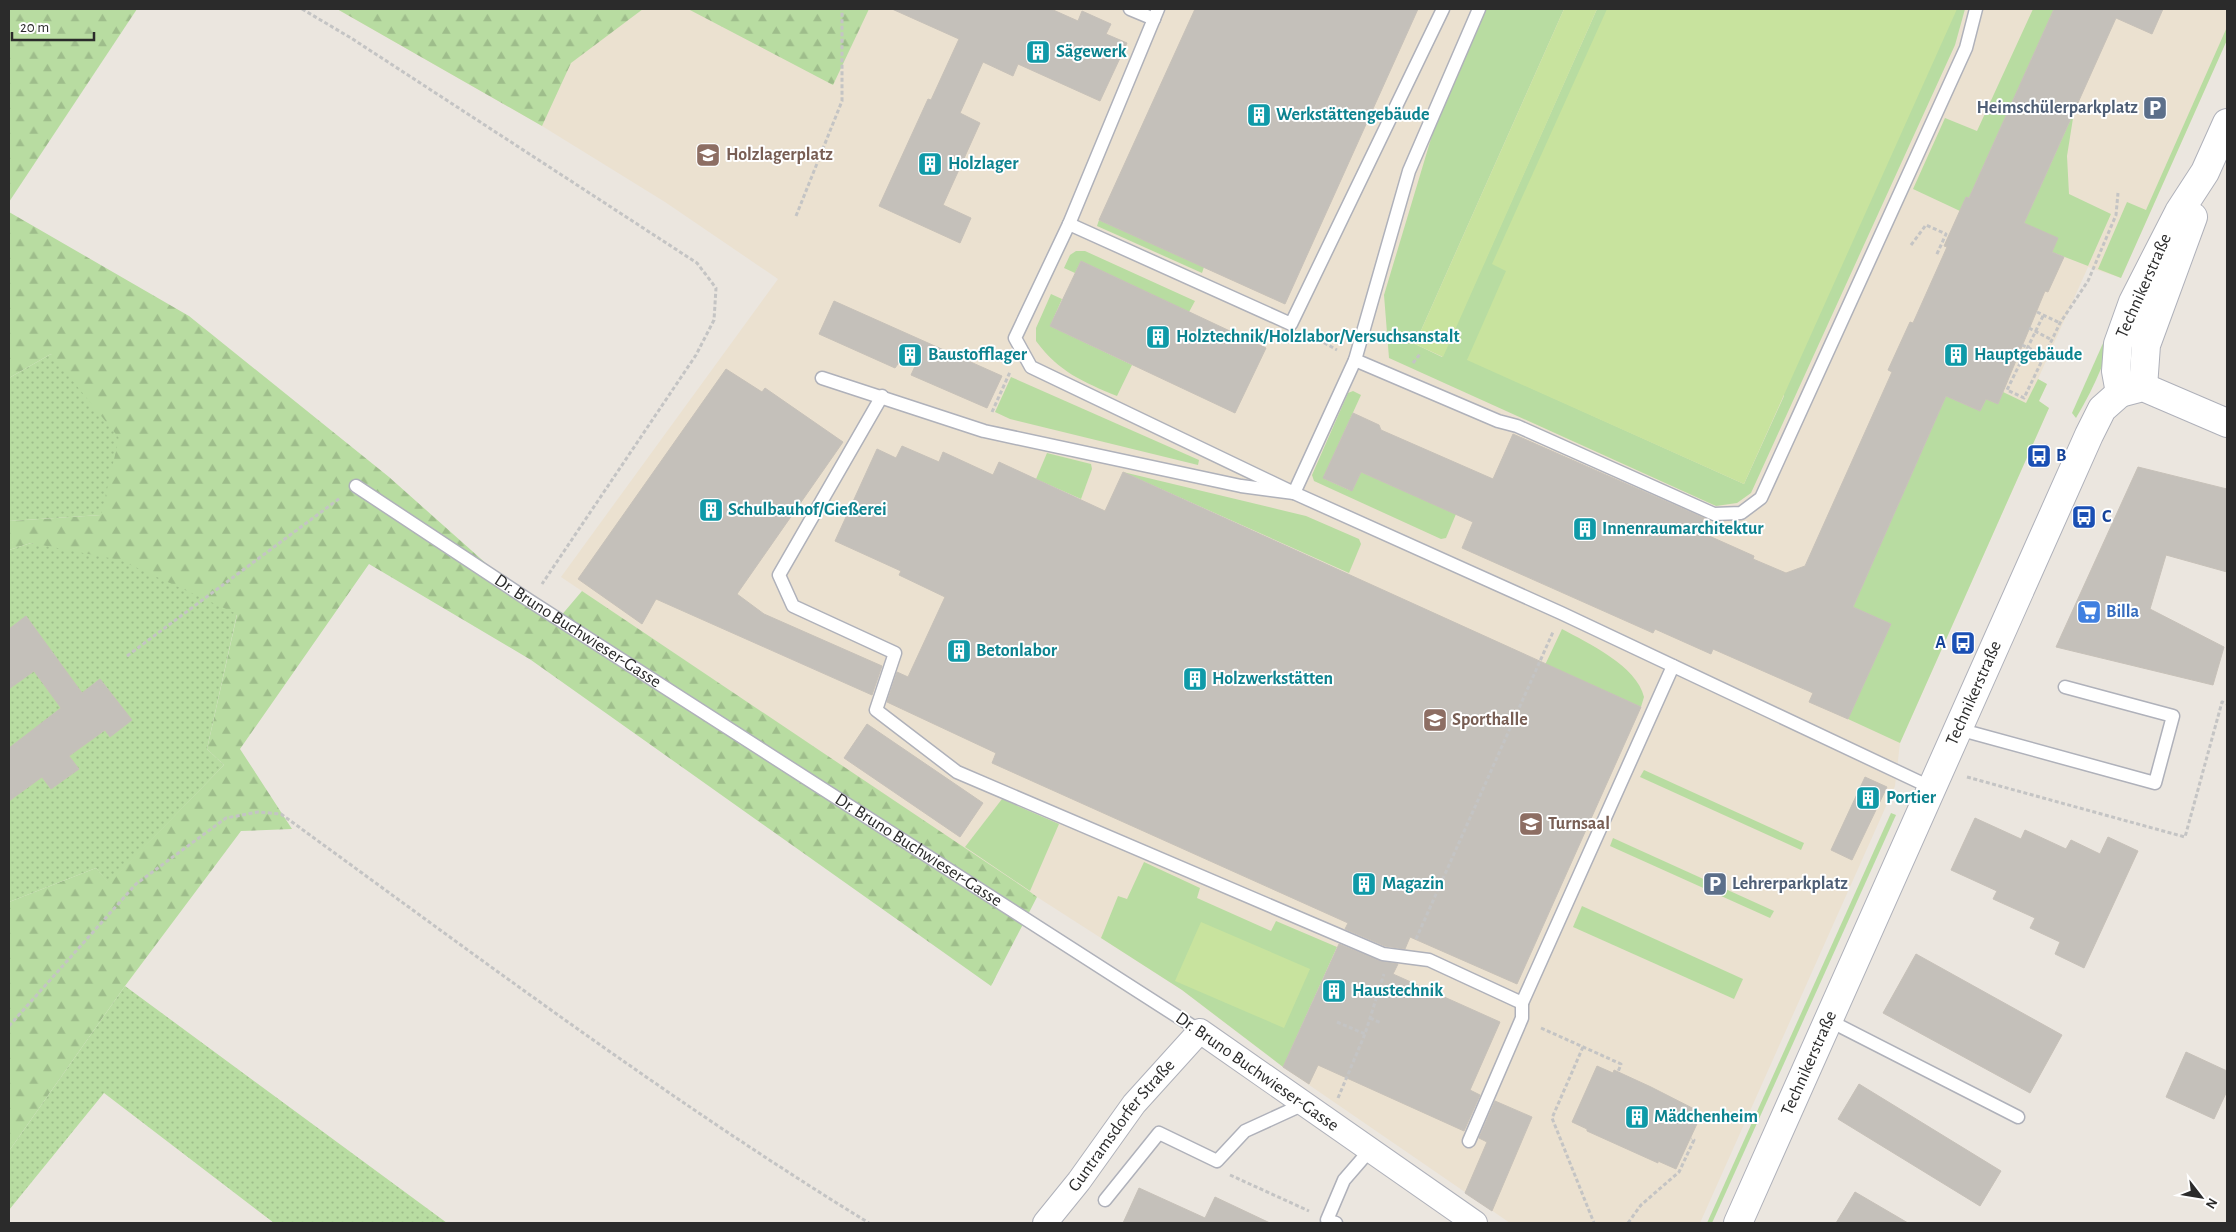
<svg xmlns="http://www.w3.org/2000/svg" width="2236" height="1232" font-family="'Alegreya Sans',sans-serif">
<defs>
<pattern id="forest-firs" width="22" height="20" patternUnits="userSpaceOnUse" patternTransform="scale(1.25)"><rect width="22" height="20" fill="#b8dca1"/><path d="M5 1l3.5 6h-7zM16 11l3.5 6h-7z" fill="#9ebd8b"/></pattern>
<pattern id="garden-dots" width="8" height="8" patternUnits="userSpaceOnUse" patternTransform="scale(1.25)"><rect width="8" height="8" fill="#b8dca1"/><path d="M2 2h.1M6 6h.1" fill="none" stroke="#9ebd8b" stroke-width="1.8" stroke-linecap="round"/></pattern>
</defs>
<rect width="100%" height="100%" fill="#ebe6df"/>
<path fill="#ebe1d0" d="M 337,9 L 2227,9 L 2227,40 L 2121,278 L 2088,267 L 2038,379 L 2047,384 L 2039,401 L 2049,408 L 1900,743 L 1895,786 L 1700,1223 L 1510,1223 L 1283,1067 L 1182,990 L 1037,897 L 561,577 L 778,279 L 665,202 L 542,126 Z"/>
<g fill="#b8dca1" fill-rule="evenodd">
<path d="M 1486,9 L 1564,9 L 1415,344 L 1442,357 L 1597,9 L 1965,9 L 1955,45 L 1751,493 L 1737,503 L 1716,506 L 1389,358 L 1384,295 L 1433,132 ZM 1467,359 L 1784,395 L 1784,396 L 1744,484 Z"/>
<path d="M 2033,9 L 2054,9 L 1969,198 L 1966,197 L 1960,211 L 1913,189 L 1945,118 L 1977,131 Z"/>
<path d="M 2227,27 L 2227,40 L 2121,278 L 2098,269 L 2127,202 L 2146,210 Z"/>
<path d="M 2074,112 L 2067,156 L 2069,194 L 2111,214 L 2088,266 L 2052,252 L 2024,223 Z"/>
<path d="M 1099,220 L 1204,267 L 1202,273 L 1097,226 Z"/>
<path d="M 1076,251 L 1085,251 L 1195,301 L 1189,312 L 1081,261 L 1075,273 L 1064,268 L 1070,255 Z"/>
<path d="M 1051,294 L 1062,299 L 1050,326 L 1132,365 L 1117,396 C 1083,382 1059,372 1036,341 L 1036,328 Z"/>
<path d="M 2116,314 C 2111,351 2095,386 2076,418 L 2072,413 Z"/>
<path d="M 1011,377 L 1199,460 L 1198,465 L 1010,419 L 995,412 Z"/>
<path d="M 2038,379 L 2047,384 L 2039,401 L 2049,408 L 1900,743 L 1848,719 L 1891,624 L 1853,607 L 1946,396 L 1980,411 L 1986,399 L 1998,404 L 2003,392 L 2026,403 Z"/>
<path d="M 1353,391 L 1361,395 L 1324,476 L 1325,479 L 1349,490 L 1353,489 L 1361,472 L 1456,514 L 1446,538 L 1441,539 L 1314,481 L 1312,475 L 1348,393 Z"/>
<path d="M 1047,453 L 1091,464 L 1092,469 L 1081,499 L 1036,479 Z"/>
<path d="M 1123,472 L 1306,516 L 1359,539 L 1361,544 L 1349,573 Z"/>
<path d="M 1562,629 C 1588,643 1637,666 1644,697 L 1641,707 L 1545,665 Z"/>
<path d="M 1644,770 L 1804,843 L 1801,850 L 1640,777 Z"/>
<path d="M 1002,799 L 1059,824 L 1030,891 L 965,847 Z"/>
<path d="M 1891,813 L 1896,815 L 1712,1223 L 1707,1223 Z"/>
<path d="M 1613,838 L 1774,911 L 1770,918 L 1610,846 Z"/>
<path d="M 1144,862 L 1200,888 L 1197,898 L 1271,931 L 1276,921 L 1337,947 L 1283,1067 L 1182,990 L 1101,938 L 1118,896 L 1127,899 Z"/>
<path d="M 1582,906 L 1743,979 L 1734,999 L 1573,927 Z"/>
</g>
<g fill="url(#forest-firs)">
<path d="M 9,9 L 137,9 L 9,202 Z"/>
<path d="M 337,9 L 643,9 L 571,63 L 542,126 Z"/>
<path d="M 688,9 L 869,9 L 833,85 Z"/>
<path d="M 9,212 L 189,316 L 389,477 L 554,624 L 582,591 L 1029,891 L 1037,897 L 991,986 L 531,660 L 369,564 L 240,749 L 292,829 L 241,831 L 125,986 L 9,1151 L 9,902 L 96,868 L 109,883 L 224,765 L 207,749 L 237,615 L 31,543 L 9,550 L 9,521 L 101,515 L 51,354 L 9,378 Z"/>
</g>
<g fill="url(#garden-dots)">
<path d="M 51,354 L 119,438 L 101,515 L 9,521 L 9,378 Z"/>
<path d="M 31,543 L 120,560 L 237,614 L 207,749 L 224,765 L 109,884 L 96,868 L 9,902 L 9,550 Z"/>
<path d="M 125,986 L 447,1223 L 274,1223 L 104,1093 L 9,1210 L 9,1151 Z"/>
</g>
<g fill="#c8e39e">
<path d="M 1564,9 L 1597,9 L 1443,357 L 1415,344 Z"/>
<path d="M 1607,9 L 1957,9 L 1744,484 L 1467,360 L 1506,271 L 1492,264 Z"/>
<path d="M 1201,922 L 1310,969 L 1284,1028 L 1175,981 Z"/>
</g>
<g fill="#c4c0ba" stroke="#c7c1b9">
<path d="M 892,9 L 1051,9 L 1078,21 L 1082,11 L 1111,24 L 1106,34 L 1127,43 L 1100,101 L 1018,64 L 1013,76 L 983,62 L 960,113 L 980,123 L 943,205 L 971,218 L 960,243 L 879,206 L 928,99 L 931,100 L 959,39 Z"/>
<path d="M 1195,9 L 1418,9 L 1285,304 L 1099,220 Z"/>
<path d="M 2054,9 L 2163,9 L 2152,34 L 2116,18 L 2024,223 L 2058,238 L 2052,252 L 2064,257 L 2048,292 L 2045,291 L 1998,404 L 1986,399 L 1980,411 L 1946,396 L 1853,607 L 1891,624 L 1848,719 L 1809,702 L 1813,693 L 1713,649 L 1711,654 L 1655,629 L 1653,633 L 1462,548 L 1473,522 L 1361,472 L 1352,491 L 1323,478 L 1353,413 L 1379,425 L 1381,430 L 1493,479 L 1513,434 L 1704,518 L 1698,531 L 1754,556 L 1753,559 L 1786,573 L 1805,566 L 1892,372 L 1888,370 L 1910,322 L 1913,323 L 1947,247 L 1944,246 L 1966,197 L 1969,198 Z"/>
<path d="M 1081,261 L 1266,348 L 1235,413 L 1050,326 Z"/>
<path d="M 834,301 L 1002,376 L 987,408 L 911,375 L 916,364 L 903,357 L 895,368 L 819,334 Z"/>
<path d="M 726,369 L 762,392 L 765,388 L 843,442 L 737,594 L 764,614 L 882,666 L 872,695 L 656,599 L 642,624 L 578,579 Z"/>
<path d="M 902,446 L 939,462 L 943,452 L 993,475 L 999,462 L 1105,511 L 1123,472 L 1641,707 L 1517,984 L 1410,937 L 1405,949 L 1385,946 L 1345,929 L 1348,923 L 992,763 L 996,753 L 887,702 L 897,672 L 908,677 L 945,597 L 899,575 L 901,571 L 835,541 L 877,449 L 896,458 Z"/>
<path d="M 2138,467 L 2227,489 L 2227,572 L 2166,555 L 2150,609 L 2224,647 L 2213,685 L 2056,647 Z"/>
<path d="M 26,616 L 82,693 L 100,679 L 132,720 L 110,737 L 105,730 L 69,756 L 79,769 L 51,789 L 42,777 L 9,801 L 9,748 L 61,708 L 34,671 L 9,689 L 9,629 Z"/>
<path d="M 867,724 L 983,803 L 960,837 L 844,758 Z"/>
<path d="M 1865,777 L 1887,787 L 1852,860 L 1831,850 Z"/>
<path d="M 1975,818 L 2021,839 L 2025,830 L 2066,849 L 2071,840 L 2100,854 L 2108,837 L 2138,851 L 2084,968 L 2055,954 L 2060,942 L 2030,928 L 2035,918 L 1993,899 L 1997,891 L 1951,870 Z"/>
<path d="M 1339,944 L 1380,961 L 1398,964 L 1393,974 L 1500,1022 L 1470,1090 L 1480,1095 L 1464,1131 L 1318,1065 L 1309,1084 L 1283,1067 Z"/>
<path d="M 1916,954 L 2062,1035 L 2030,1093 L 1883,1013 Z"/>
<path d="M 2186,1052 L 2227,1071 L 2227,1091 L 2214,1119 L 2166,1097 Z"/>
<path d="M 1597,1066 L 1613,1073 L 1614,1070 L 1651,1087 L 1702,1113 L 1676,1169 L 1658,1161 L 1658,1163 L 1587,1131 L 1587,1129 L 1572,1122 Z"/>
<path d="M 1859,1084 L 2001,1171 L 1980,1206 L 1838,1119 Z"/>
<path d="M 1495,1101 L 1532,1117 L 1492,1211 L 1465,1193 L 1487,1142 L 1479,1138 Z"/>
<path d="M 1139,1188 L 1205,1218 L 1215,1197 L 1270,1223 L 1123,1223 Z"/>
<path d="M 1855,1192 L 1908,1223 L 1836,1223 Z"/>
</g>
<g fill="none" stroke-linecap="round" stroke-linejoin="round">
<defs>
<g id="service">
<path d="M 1130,9 L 1154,19"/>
<path d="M 1158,9 L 1069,224 L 1015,338 L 1031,367 L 1294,493 L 1561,613 L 1932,788"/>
<path d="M 1069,224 L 1291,324 L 1443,9"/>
<path d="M 1355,360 L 1498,421 L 1517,426 L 1714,514 L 1741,513 L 1761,498 L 1966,48 L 1976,9"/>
<path d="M 822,378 L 984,431 L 1241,486 L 1294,493 L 1355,360 L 1409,171 L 1479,9"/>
<path d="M 882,396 L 779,575 L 793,606 L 895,653 L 876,710 L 957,772 L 1383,954 L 1429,960 L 1522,1003 L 1673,666"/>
<path id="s1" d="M 356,486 L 530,601 L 1200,1031"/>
<path d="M 1958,729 L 2155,783 L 2173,716 L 2065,687"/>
<path d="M 1828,1020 L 2018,1117"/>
<path d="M 1469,1141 L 1522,1018 L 1522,1003"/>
<path d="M 1105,1200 L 1159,1133 L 1217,1161 L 1245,1131 L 1304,1104"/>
<path d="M 1336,1223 L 1327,1220 L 1344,1180 L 1370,1150"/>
</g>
<g id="minor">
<path id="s2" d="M 1045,1223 L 1079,1181 L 1134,1104 L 1200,1031 L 1475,1223"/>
</g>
<g id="tertiary">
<path id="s3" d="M 1738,1223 L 2089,435 L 2102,409 L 2120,393"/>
</g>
<g id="secondary">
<path d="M 2227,123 L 2205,172 L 2179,212 L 2133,302 L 2118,344 L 2116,371 L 2120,393 L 2143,387 L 2227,423"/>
<path d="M 2143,387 L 2146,345 L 2193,217"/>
</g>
</defs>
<use href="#service" stroke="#afb1ba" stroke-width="15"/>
<use href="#minor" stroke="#afb1ba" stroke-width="26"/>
<use href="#tertiary" stroke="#afb1ba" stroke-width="30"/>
<use href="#secondary" stroke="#afb1ba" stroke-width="30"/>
<g stroke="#c4c4c4" stroke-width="3" stroke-dasharray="4 2.5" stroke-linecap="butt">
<path d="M 302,9 L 351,38 L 697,263 L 716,288 L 714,320 L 696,355 L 542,584"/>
<path d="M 796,216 L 842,101 L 842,9"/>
<path d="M 1911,245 L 1926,225 L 1946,234 L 1936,256"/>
<path d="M 2037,312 L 2060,323"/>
<path d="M 2043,316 L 2007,390 L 2024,398 L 2060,323 L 2088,281 L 2116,215 L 2118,193"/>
<path d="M 2029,328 L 2052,340"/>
<path d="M 1307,333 L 1337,350"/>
<path d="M 2022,345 L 2044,355"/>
<path d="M 1413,363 L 1420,354"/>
<path d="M 992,412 L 1010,372"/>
<path d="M 127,656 L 340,498"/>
<path d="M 1967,777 L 2185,837 L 2222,702 L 2227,704"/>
<path d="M 1416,939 L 1553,632"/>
<path d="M 1370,1018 L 1381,1023"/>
<path d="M 1337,1022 L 1365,1034 L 1384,974"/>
<path d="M 9,1026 L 136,884 L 226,818 L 258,812 L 281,814 C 474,954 665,1098 869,1223"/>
<path d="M 1541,1028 L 1621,1064 L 1618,1072"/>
<path d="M 1583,1047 L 1552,1118 L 1594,1223"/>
<path d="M 1338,1098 L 1365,1034"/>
<path d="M 1230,1175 L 1309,1211"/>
<path d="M 1628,1223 L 1641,1205 L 1679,1172 L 1694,1140 L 1691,1139"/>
</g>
<use href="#service" stroke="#fff" stroke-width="12"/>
<use href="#minor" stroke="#fff" stroke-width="24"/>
<use href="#tertiary" stroke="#fff" stroke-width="28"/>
<use href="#secondary" stroke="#fff" stroke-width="28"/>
</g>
<defs>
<symbol id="building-square" viewBox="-11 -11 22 22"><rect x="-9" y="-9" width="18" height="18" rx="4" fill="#0f9aa8" stroke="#fff"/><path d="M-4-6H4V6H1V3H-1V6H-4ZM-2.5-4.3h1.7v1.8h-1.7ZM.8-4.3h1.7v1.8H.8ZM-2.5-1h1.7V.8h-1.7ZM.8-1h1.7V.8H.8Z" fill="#fff"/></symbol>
<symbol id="parking-square" viewBox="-11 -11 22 22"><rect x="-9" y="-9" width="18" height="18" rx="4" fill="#5c6f8a" stroke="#fff"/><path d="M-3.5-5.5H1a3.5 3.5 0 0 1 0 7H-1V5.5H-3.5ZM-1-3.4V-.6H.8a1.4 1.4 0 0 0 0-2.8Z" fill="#fff"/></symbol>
<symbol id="university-square" viewBox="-11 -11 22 22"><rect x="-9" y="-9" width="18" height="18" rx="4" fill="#8d6e63" stroke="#fff"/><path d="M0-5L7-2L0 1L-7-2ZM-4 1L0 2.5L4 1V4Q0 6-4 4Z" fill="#fff"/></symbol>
<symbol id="bus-square" viewBox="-11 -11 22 22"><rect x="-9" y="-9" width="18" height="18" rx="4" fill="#1a4fb4" stroke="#fff"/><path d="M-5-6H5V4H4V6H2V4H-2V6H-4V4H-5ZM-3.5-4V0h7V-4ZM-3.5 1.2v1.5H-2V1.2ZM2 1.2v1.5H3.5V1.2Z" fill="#fff"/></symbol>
<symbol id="supermarket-square" viewBox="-11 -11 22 22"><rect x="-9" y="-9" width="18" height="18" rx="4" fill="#3f7fe0" stroke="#fff"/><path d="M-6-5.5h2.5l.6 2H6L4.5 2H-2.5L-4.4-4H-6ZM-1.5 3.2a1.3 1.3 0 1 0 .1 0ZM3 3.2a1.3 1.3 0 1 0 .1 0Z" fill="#fff"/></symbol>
</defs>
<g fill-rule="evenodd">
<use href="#building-square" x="1024" y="38" width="28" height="28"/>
<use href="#parking-square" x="2141" y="94" width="28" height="28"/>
<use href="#building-square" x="1245" y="101" width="28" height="28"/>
<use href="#university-square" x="694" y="141" width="28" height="28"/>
<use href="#building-square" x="916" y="150" width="28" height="28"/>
<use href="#building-square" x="1144" y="323" width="28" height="28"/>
<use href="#building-square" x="896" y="341" width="28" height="28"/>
<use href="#building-square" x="1942" y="341" width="28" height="28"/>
<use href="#bus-square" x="2025" y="442" width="28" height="28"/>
<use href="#building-square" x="697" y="496" width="28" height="28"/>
<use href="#bus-square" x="2070" y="503" width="28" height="28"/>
<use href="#building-square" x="1571" y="515" width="28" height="28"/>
<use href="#supermarket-square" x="2075" y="598" width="28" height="28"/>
<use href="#bus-square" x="1949" y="629" width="28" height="28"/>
<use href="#building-square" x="945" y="637" width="28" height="28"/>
<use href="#building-square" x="1181" y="665" width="28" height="28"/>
<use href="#university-square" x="1421" y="706" width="28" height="28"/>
<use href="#building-square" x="1854" y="784" width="28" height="28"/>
<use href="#university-square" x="1517" y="810" width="28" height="28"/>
<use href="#building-square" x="1350" y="870" width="28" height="28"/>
<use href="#parking-square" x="1701" y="870" width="28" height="28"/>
<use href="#building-square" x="1320" y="977" width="28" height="28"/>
<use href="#building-square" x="1623" y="1103" width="28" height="28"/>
</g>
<g text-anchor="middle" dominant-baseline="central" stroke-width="4" stroke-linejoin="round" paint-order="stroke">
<g font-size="18" font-weight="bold" fill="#0d838f" stroke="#fff" text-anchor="start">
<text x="1056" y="52">Sägewerk</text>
<text x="1276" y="115">Werkstättengebäude</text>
<text x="948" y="164">Holzlager</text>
<text x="1176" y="337">Holztechnik/Holzlabor/Versuchsanstalt</text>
<text x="928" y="355">Baustofflager</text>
<text x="1974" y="355">Hauptgebäude</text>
<text x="728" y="510">Schulbauhof/Gießerei</text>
<text x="1602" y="529">Innenraumarchitektur</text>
<text x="976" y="651">Betonlabor</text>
<text x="1212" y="679">Holzwerkstätten</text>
<text x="1886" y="798">Portier</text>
<text x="1382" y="884">Magazin</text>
<text x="1352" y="991">Haustechnik</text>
<text x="1654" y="1117">Mädchenheim</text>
</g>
<g font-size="18" font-weight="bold" fill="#4e5e75" stroke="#fff" text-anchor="end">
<text x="2138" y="108">Heimschülerparkplatz</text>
<text x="1732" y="884" text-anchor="start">Lehrerparkplatz</text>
</g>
<g font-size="18" font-weight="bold" fill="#785e54" stroke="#fff" text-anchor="start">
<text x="726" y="155">Holzlagerplatz</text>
<text x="1452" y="720">Sporthalle</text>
<text x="1548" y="824">Turnsaal</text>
</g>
<g font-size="18" fill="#2b2b2b" stroke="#fff">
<text transform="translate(2144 286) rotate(-66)">Technikerstraße</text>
<text stroke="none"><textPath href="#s1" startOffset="265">Dr. Bruno Buchwieser-Gasse</textPath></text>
<text stroke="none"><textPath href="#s3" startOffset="580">Technikerstraße</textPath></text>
<text stroke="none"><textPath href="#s1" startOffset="670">Dr. Bruno Buchwieser-Gasse</textPath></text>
<text stroke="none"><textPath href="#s3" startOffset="175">Technikerstraße</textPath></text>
<text transform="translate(1257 1072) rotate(35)">Dr. Bruno Buchwieser-Gasse</text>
<text stroke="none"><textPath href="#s2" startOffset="124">Guntramsdorfer Straße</textPath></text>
</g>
<g font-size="18" font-weight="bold" fill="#164399" stroke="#fff" text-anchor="start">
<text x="2056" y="456">B</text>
<text x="2102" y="517">C</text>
<text x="1946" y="643" text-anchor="end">A</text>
</g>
<g font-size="18" font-weight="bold" fill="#366cbe" stroke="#fff" text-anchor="start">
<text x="2106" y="612">Billa</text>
</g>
</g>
<rect width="2236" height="1232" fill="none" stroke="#2b2b2b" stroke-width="20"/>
<g transform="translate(2201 1197) rotate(121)" stroke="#ffffff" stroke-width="4" paint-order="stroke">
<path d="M0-4L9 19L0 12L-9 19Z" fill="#2b2b2b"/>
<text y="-8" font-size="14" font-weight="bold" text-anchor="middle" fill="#2b2b2b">N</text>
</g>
<path d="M12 32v8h82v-8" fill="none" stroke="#2b2b2b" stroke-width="2.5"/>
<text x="20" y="32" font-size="15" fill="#2b2b2b" stroke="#ffffff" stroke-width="4" paint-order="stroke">20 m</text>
</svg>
